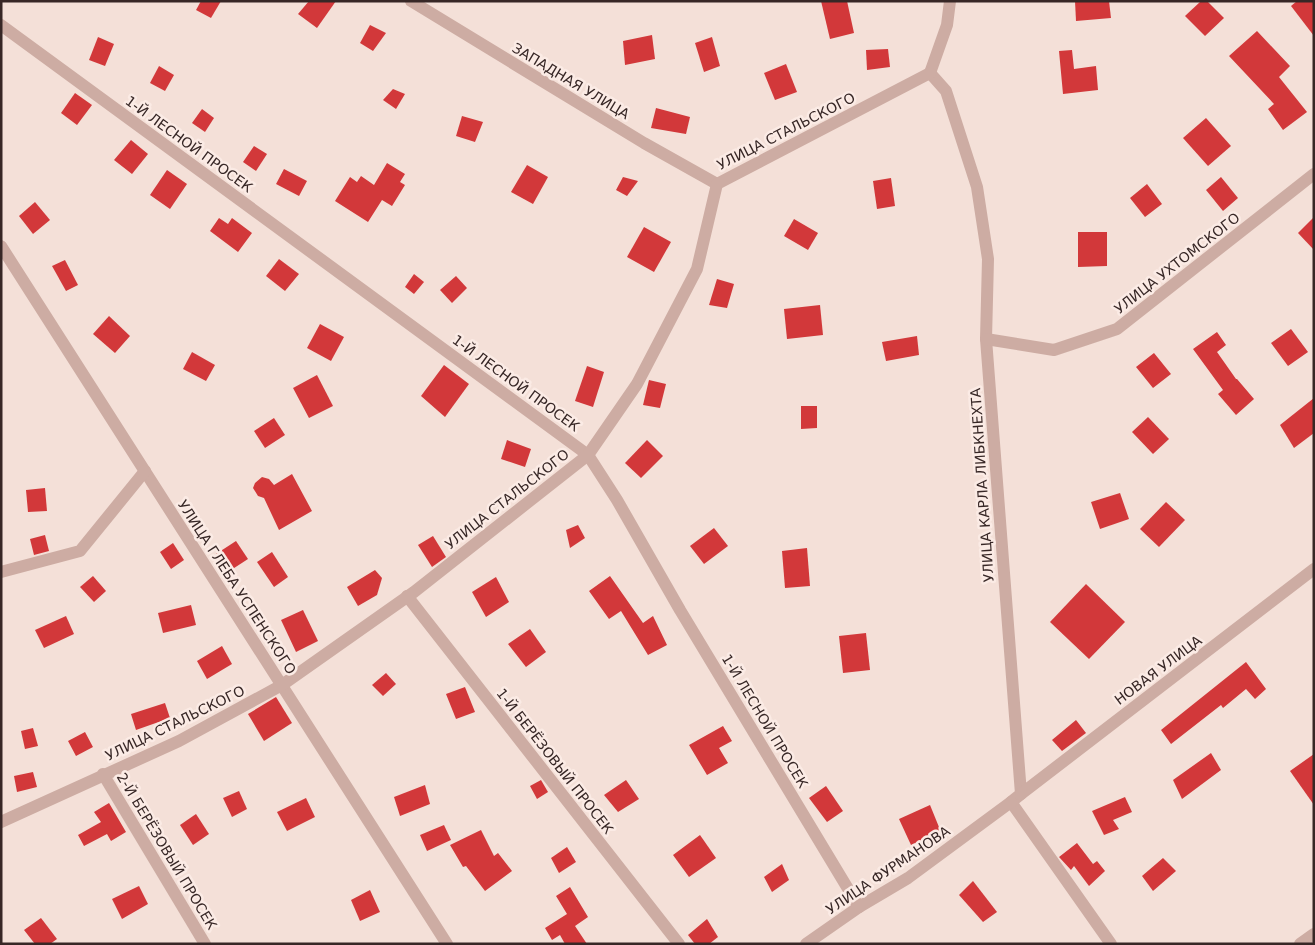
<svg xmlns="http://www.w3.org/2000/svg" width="1315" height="945" font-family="'DejaVu Sans',sans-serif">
<rect width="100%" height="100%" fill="#f4e0d8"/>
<g fill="#d2383a">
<path d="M 201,1 L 221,1 L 211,18 L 196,10 Z"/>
<path d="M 309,1 L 336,1 L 317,28 L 298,14 Z"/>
<path d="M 821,1 L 847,1 L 854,33 L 830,39 Z"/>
<path d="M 1075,1 L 1109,1 L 1111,18 L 1076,21 Z"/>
<path d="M 1201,1 L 1207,1 L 1224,18 L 1205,36 L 1185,16 Z"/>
<path d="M 1297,1 L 1314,1 L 1314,36 L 1291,6 Z"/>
<path d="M 370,25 L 386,33 L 373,51 L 360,43 Z"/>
<path d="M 1257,31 L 1290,66 L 1279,77 L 1307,112 L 1283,130 L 1268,109 L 1274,104 L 1229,56 Z"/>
<path d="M 652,35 L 655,59 L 625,65 L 623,41 Z"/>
<path d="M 98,37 L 114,44 L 105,66 L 89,60 Z"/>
<path d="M 712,37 L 720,66 L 704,72 L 695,43 Z"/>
<path d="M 888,49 L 890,67 L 867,70 L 866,50 Z"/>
<path d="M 1072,50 L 1074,69 L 1096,66 L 1098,90 L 1063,94 L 1059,51 Z"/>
<path d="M 786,64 L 797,92 L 775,100 L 764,73 Z"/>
<path d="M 159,66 L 174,75 L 165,91 L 150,83 Z"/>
<path d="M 393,89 L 405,94 L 396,109 L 383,100 Z"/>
<path d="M 75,93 L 92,105 L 77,125 L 61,113 Z"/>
<path d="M 656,108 L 690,117 L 686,134 L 651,128 Z"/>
<path d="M 202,109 L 214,118 L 205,132 L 192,123 Z"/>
<path d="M 462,116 L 483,122 L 475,142 L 456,136 Z"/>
<path d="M 1206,118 L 1231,146 L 1208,166 L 1183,138 Z"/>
<path d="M 131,140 L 148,154 L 132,174 L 114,160 Z"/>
<path d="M 254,146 L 267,154 L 256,171 L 243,162 Z"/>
<path d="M 387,163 L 405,174 L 400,182 L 405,185 L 392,206 L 382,200 L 368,222 L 335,201 L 350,177 L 357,182 L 361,176 L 374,185 Z"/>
<path d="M 527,165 L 548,177 L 533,204 L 511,192 Z"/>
<path d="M 284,169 L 307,181 L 299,196 L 276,184 Z"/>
<path d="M 167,170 L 187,184 L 170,209 L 150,195 Z"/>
<path d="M 623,177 L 638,181 L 627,196 L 616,190 Z"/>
<path d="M 1221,177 L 1238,198 L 1223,211 L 1206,190 Z"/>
<path d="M 891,178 L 895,206 L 877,209 L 873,181 Z"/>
<path d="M 1147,184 L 1162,204 L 1145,217 L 1130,198 Z"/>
<path d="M 35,202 L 50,220 L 33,234 L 19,216 Z"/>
<path d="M 1314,217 L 1314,250 L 1298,233 Z"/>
<path d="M 219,218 L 228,224 L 232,218 L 252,233 L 238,252 L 210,231 Z"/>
<path d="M 794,219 L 818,233 L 808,250 L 784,236 Z"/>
<path d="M 644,227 L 671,242 L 654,272 L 627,257 Z"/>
<path d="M 1078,232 L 1107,232 L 1107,266 L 1078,267 Z"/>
<path d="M 279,259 L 299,274 L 285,291 L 266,276 Z"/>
<path d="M 65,260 L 78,285 L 66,291 L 52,266 Z"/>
<path d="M 414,274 L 424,282 L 414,294 L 405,287 Z"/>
<path d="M 456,276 L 467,288 L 452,303 L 440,290 Z"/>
<path d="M 717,279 L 734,284 L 727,308 L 709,305 Z"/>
<path d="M 820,305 L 823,335 L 787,339 L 784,309 Z"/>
<path d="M 109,316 L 130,336 L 115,353 L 93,334 Z"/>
<path d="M 320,324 L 344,337 L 331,361 L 307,348 Z"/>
<path d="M 1291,329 L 1308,352 L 1288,366 L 1271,343 Z"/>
<path d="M 1217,332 L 1226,345 L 1217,352 L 1236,379 L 1237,379 L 1254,399 L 1236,415 L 1218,394 L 1223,390 L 1193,349 Z"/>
<path d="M 917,336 L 919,355 L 886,361 L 882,342 Z"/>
<path d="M 192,352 L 215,365 L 206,381 L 183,369 Z"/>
<path d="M 1154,353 L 1171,374 L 1153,388 L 1136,367 Z"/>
<path d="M 444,365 L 469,384 L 445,417 L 421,396 Z"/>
<path d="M 587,366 L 604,372 L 593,407 L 575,401 Z"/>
<path d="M 317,375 L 333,406 L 309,418 L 293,388 Z"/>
<path d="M 649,380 L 666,384 L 660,408 L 643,405 Z"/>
<path d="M 1314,398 L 1314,433 L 1294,448 L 1280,425 Z"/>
<path d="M 801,406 L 817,406 L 817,428 L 801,429 Z"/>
<path d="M 1148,417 L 1169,439 L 1153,454 L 1132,432 Z"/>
<path d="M 274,418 L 285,435 L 265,448 L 254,431 Z"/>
<path d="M 507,440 L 531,449 L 525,467 L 501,459 Z"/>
<path d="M 647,440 L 663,456 L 641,478 L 625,463 Z"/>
<path d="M 292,474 L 312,511 L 279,530 L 264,498 L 258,496 L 253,488 L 255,483 L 262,477 L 269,479 L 274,485 Z"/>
<path d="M 45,488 L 47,511 L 28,512 L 26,490 Z"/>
<path d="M 1120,493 L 1129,519 L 1100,529 L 1091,502 Z"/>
<path d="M 1166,502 L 1185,520 L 1159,547 L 1140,529 Z"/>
<path d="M 578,525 L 585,538 L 570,548 L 566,530 Z"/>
<path d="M 714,528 L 728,546 L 704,564 L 690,546 Z"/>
<path d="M 45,535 L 49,551 L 34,555 L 30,539 Z"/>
<path d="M 433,536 L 446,557 L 432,567 L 418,545 Z"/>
<path d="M 236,541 L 248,559 L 228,572 L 216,554 Z"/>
<path d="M 173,543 L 184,560 L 171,569 L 160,552 Z"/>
<path d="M 807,548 L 810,586 L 785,588 L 782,551 Z"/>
<path d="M 272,552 L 288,577 L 274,587 L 257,562 Z"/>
<path d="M 375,570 L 382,578 L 377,595 L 358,606 L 347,587 Z"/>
<path d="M 93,576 L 106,591 L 94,602 L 80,587 Z"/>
<path d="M 610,576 L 643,623 L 653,616 L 667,645 L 648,655 L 621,611 L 609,619 L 589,591 Z"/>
<path d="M 496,577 L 509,602 L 486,617 L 472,592 Z"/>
<path d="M 1086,584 L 1125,622 L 1089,659 L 1050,622 Z"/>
<path d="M 191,605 L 196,625 L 163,633 L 158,613 Z"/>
<path d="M 303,610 L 318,641 L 296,652 L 281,620 Z"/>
<path d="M 66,616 L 74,634 L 44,648 L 35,630 Z"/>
<path d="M 530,629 L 546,652 L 526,667 L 508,644 Z"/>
<path d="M 866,633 L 870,670 L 843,673 L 839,636 Z"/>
<path d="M 222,646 L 232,664 L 207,679 L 197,661 Z"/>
<path d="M 1246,662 L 1266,689 L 1255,699 L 1246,689 L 1223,708 L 1221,705 L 1171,744 L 1161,730 Z"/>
<path d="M 386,673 L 396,684 L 383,696 L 372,685 Z"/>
<path d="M 465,687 L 475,712 L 456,719 L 446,694 Z"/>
<path d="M 276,697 L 292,723 L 264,741 L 248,714 Z"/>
<path d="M 165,703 L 170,718 L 136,730 L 131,714 Z"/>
<path d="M 1076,720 L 1086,733 L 1062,751 L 1052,740 Z"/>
<path d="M 723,726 L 732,741 L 719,748 L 728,763 L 707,775 L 689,745 Z"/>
<path d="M 33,728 L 38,746 L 25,749 L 21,731 Z"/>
<path d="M 85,732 L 93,747 L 76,756 L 68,741 Z"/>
<path d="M 1211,753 L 1221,770 L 1182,799 L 1173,780 Z"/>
<path d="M 1314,754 L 1314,805 L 1290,771 Z"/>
<path d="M 33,772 L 37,787 L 17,792 L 14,776 Z"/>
<path d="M 541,780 L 548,792 L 537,799 L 530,786 Z"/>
<path d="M 626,780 L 639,799 L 618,812 L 604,795 Z"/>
<path d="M 425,785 L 430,804 L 400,816 L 394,797 Z"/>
<path d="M 826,786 L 843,811 L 827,822 L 809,798 Z"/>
<path d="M 239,791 L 247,809 L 232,817 L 223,798 Z"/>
<path d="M 1125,797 L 1132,812 L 1113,820 L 1119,829 L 1104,835 L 1092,811 Z"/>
<path d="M 306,798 L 315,817 L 287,831 L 277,812 Z"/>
<path d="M 109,803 L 126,832 L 111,841 L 107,834 L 84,846 L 78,835 L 101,822 L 94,812 Z"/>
<path d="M 930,805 L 941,832 L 911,845 L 899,819 Z"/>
<path d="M 196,814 L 209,834 L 193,845 L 180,825 Z"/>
<path d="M 444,825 L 451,840 L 427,851 L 420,835 Z"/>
<path d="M 481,830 L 494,856 L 498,853 L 512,871 L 485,891 L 466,866 L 463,867 L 450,845 Z"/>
<path d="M 700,835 L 716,858 L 689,877 L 673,855 Z"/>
<path d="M 1077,843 L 1093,864 L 1097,861 L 1105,871 L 1089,886 L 1074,866 L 1071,870 L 1059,857 Z"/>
<path d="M 567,847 L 576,862 L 559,873 L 551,858 Z"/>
<path d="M 1163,858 L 1176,871 L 1153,891 L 1142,876 Z"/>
<path d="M 782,864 L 789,880 L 772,892 L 764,877 Z"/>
<path d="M 973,881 L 997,912 L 983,922 L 959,895 Z"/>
<path d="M 139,886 L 148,904 L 122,919 L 112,899 Z"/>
<path d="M 570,887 L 588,917 L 575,926 L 587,944 L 565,944 L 560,935 L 552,940 L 545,928 L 567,914 L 556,896 Z"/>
<path d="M 370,890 L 380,912 L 360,921 L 351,900 Z"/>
<path d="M 41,918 L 57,939 L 50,944 L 35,944 L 24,930 Z"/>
<path d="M 707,919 L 718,937 L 709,944 L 695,944 L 688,935 Z"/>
</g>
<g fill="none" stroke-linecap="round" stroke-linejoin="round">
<g stroke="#cdaca3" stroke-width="12">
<path d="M 411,1 L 644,143 L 717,184"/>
<path d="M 1,25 L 588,455 L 617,500 L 680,610 L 859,907"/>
<path d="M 930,73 L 946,91 L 977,187 L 988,259 L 986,339 L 1021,794 L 1011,802 L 1111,944"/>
<path d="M 930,73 L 947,25 L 950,1"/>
<path d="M 1,246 L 447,944"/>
<path d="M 986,339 L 1054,350 L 1117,329 L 1314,174"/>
<path d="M 1,572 L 80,551 L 145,471"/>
<path d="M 407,596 L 679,944"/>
<path d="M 103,774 L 205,944"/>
<path d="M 1021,794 L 1314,569"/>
<path d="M 1,822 L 179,741 L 282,685 L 414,592 L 588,455 L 637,384 L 697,269 L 717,184 L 930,73"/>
<path d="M 806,944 L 859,907 L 908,878 L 1011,802"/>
<path d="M 1300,944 L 1314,934"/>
</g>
</g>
<g text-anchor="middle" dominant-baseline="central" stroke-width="5" stroke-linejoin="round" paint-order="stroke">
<g font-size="14" fill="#372726" stroke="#fbebe5">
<text transform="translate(571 81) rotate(31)">ЗАПАДНАЯ УЛИЦА</text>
<text transform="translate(786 131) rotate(-27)">УЛИЦА СТАЛЬСКОГО</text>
<text transform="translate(189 144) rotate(36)">1-Й ЛЕСНОЙ ПРОСЕК</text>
<text transform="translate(1177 263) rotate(-38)">УЛИЦА УХТОМСКОГО</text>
<text transform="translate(516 383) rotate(36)">1-Й ЛЕСНОЙ ПРОСЕК</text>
<text transform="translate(982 485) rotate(-94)">УЛИЦА КАРЛА ЛИБКНЕХТА</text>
<text transform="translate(507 499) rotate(-38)">УЛИЦА СТАЛЬСКОГО</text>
<text transform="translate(237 587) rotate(57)">УЛИЦА ГЛЕБА УСПЕНСКОГО</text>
<text transform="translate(1158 670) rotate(-37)">НОВАЯ УЛИЦА</text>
<text transform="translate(765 721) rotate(59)">1-Й ЛЕСНОЙ ПРОСЕК</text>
<text transform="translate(175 723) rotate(-26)">УЛИЦА СТАЛЬСКОГО</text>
<text transform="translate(555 761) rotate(52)">1-Й БЕРЁЗОВЫЙ ПРОСЕК</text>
<text transform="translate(167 851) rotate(59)">2-Й БЕРЁЗОВЫЙ ПРОСЕК</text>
<text transform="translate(888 870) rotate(-34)">УЛИЦА ФУРМАНОВА</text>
</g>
</g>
<rect width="1315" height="945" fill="none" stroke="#372726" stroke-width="5"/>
</svg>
